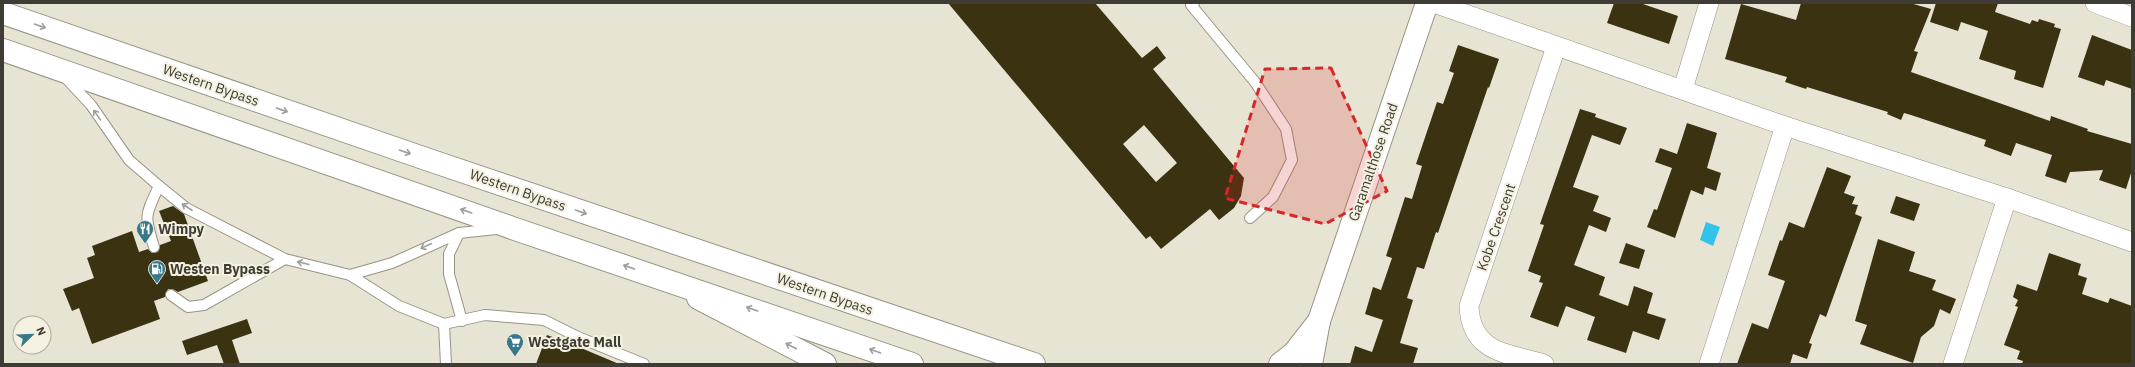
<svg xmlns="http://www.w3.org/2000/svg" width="2135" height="367" font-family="'IBM Plex Sans',sans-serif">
<rect width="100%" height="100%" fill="#e8e4d3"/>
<path fill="#33c2ea" d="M 1706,222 L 1720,227 L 1713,246 L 1700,240 Z"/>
<g fill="#3b3211" fill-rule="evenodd">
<path d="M 948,3 L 1095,3 L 1142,58 L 1157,46 L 1166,58 L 1153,69 L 1244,178 L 1241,196 L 1234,208 L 1219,220 L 1210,209 L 1161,249 L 1150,236 L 1146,239 ZM 1144,125 L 1177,163 L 1156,182 L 1123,144 Z"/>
<path d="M 1614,3 L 1640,3 L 1678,16 L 1669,44 L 1607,23 Z"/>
<path d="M 1801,3 L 1910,3 L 1931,9 L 1914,51 L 1918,52 L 1911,72 L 2050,121 L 2051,116 L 2088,129 L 2087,131 L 2132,144 L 2132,170 L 2126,189 L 2099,180 L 2103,170 L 2070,172 L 2066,183 L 2045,176 L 2052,155 L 2016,143 L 2011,156 L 1984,146 L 1986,140 L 1911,115 L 1904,113 L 1901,120 L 1887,114 L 1888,112 L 1807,87 L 1806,89 L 1785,82 L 1787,77 L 1725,59 L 1741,4 L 1796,20 Z"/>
<path d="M 1936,3 L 1998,3 L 1995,12 L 2030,24 L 2032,20 L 2038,22 L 2039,19 L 2055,24 L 2054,27 L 2061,29 L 2043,88 L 2014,79 L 2016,71 L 1979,59 L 1988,31 L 1961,22 L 1958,31 L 1930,22 Z"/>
<path d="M 2092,35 L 2132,50 L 2132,89 L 2106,80 L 2104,86 L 2078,77 Z"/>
<path d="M 1458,45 L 1499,59 L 1489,88 L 1488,87 L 1438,233 L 1436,232 L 1424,269 L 1417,267 L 1407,298 L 1413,300 L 1400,343 L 1418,348 L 1413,364 L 1350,364 L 1355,346 L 1372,352 L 1383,320 L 1365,314 L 1373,287 L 1381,290 L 1392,258 L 1386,256 L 1405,197 L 1412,199 L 1422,166 L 1416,164 L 1437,102 L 1443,104 L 1454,73 L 1449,71 Z"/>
<path d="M 1580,109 L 1596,114 L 1595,117 L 1627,128 L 1620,145 L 1592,135 L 1573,187 L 1599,196 L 1593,211 L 1611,218 L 1606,232 L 1589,225 L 1574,265 L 1605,277 L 1599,295 L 1628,306 L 1634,286 L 1653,293 L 1647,313 L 1666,319 L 1659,340 L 1633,331 L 1626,353 L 1587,340 L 1595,317 L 1566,306 L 1558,327 L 1530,317 L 1543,283 L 1539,282 L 1541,276 L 1528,271 L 1544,225 L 1540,224 Z"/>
<path d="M 1687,123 L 1717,133 L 1707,168 L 1721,173 L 1716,191 L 1705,187 L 1703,195 L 1691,190 L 1675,238 L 1647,227 L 1654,209 L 1657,210 L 1672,168 L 1655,162 L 1660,148 L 1677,154 Z"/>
<path d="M 1827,167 L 1851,176 L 1844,193 L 1855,197 L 1852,204 L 1858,205 L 1855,214 L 1862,217 L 1826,317 L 1820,314 L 1809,343 L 1812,344 L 1807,359 L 1793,354 L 1790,364 L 1737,364 L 1752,323 L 1768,329 L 1785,281 L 1768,275 L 1780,240 L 1782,241 L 1789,222 L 1804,228 Z"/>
<path d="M 1896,196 L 1920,204 L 1914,221 L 1890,213 Z"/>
<path d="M 173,206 L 184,214 L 208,281 L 178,292 L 172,289 L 168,289 L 165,297 L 154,301 L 160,319 L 92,344 L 79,308 L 72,311 L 63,289 L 94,278 L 87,258 L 95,255 L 92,246 L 132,231 L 139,252 L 148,249 L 152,253 L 158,252 L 160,245 L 171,241 L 159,211 Z"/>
<path d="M 1878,239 L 1915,252 L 1909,271 L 1936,280 L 1932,290 L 1956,299 L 1950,314 L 1940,309 L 1934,326 L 1921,337 L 1913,363 L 1860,344 L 1867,325 L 1855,321 Z"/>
<path d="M 1626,243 L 1645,250 L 1639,269 L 1619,263 Z"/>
<path d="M 2049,253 L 2081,264 L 2078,275 L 2087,278 L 2082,294 L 2108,303 L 2110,298 L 2132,306 L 2132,364 L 2022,364 L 2023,361 L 2017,359 L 2020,351 L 2004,345 L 2018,307 L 2015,306 L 2018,300 L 2013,297 L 2017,284 L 2037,291 Z"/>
<path d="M 247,319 L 252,333 L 232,340 L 240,364 L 224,364 L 217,345 L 187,355 L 182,341 Z"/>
<path d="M 547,335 L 574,345 L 619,364 L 536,364 Z"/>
</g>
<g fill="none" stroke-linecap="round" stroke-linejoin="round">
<defs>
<g id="lane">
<path d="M 1194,3 L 1191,5 L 1255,82 L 1286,129 L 1292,160 L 1273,197 L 1250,218"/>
<path d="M 64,76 L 91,105 L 129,160 L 159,186 L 186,208 L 285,259 L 350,275 L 392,263 L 459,233 L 496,229"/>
<path d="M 459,233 L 449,254 L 449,274 L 462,321"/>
<path d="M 154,247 C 144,215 145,216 159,186"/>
<path d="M 350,275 L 399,306 L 444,324 L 485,315 L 544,320 L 578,337 L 644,364"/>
<path d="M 171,295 L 188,307 L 204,305 L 285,259"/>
<path d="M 444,324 L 446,364"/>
</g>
<g id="street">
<path d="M 1434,3 L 1785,126 L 2007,198 L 2132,242"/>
<path d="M 2095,3 L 2132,17"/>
<path d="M 1683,89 L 1709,3"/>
<path d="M 1544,364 C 1507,353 1471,353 1469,306 L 1556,47"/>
<path d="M 1709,364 L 1785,126"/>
<path d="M 1953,364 L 2007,198"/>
</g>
<path id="secondary" d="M 1319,321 L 1427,3"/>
<g id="primary">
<path d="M 698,298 L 825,364"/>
<path d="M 1311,364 L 1319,321"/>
</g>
<g id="highway">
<path d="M 3,13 L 429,160 L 1034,364"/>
<path d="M 3,50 L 518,230 L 912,364"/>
<path d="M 1280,364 L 1294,353 L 1319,321"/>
</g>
</defs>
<use href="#lane" stroke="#989484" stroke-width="12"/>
<use href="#street" stroke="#989484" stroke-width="20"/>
<use href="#secondary" stroke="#989484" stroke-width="24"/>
<use href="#primary" stroke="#989484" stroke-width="24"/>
<use href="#highway" stroke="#989484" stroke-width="24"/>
<use href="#lane" stroke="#fff" stroke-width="10"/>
<use href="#street" stroke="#fff" stroke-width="19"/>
<use href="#secondary" stroke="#fff" stroke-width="22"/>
<use href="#primary" stroke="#fff" stroke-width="22"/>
<use href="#highway" stroke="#fff" stroke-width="22"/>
</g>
<defs><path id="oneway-shaft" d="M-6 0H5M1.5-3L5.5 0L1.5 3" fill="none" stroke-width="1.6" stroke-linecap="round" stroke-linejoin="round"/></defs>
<g stroke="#9e9e9a">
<use href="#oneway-shaft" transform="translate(40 26) rotate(19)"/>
<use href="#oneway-shaft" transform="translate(282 110) rotate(19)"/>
<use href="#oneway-shaft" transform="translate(97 115) rotate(-125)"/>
<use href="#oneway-shaft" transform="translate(405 152) rotate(19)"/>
<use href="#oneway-shaft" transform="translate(187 207) rotate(-147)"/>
<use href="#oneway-shaft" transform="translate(466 211) rotate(-161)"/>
<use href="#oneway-shaft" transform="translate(581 212) rotate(19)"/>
<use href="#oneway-shaft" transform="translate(426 246) rotate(155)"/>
<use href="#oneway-shaft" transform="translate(303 263) rotate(-166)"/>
<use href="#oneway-shaft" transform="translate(629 267) rotate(-161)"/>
<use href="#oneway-shaft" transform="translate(752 309) rotate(-161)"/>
<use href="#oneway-shaft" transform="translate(791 346) rotate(-153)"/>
<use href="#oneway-shaft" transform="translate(875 351) rotate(-160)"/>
</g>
<path fill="#d62828" fill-opacity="0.2" stroke="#d62828" stroke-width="3" stroke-dasharray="8 5" stroke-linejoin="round" d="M 1331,68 L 1387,191 L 1325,224 L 1225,198 L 1265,69 Z"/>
<defs>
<symbol id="restaurant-pin" viewBox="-11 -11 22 30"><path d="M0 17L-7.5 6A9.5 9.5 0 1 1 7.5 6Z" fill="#38788c" stroke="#f5f1e0"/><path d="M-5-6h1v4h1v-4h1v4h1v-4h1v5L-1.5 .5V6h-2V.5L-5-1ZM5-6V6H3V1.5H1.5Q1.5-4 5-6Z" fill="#fff"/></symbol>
<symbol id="fuel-pin" viewBox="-11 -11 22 30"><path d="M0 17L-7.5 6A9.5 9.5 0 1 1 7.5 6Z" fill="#38788c" stroke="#f5f1e0"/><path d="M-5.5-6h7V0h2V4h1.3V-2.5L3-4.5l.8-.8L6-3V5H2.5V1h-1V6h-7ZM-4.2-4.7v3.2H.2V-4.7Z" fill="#fff"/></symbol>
<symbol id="supermarket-pin" viewBox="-11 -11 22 30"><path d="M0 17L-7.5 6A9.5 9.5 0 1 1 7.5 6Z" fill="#38788c" stroke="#f5f1e0"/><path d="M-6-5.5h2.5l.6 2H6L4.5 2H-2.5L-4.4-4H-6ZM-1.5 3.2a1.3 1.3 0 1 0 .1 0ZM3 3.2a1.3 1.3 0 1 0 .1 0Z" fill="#fff"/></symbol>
</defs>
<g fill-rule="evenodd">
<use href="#restaurant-pin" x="135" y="219" width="20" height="27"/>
<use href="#fuel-pin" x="147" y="259" width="20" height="27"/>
<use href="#supermarket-pin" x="505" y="332" width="20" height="27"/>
</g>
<g text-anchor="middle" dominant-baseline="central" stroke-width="4" stroke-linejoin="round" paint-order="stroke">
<g font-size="14" fill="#3e3c35" stroke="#f5f1e0">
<text transform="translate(211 85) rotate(19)">Western Bypass</text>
<text transform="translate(1373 162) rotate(-71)">Garamalthose Road</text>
<text transform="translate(518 190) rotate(19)">Western Bypass</text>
<text transform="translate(1496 227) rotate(-71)">Kobe Crescent</text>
<text transform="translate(825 294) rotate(19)">Western Bypass</text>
</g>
<g font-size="14" font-weight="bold" fill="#3e3c35" stroke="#f5f1e0" text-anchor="start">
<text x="158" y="229">Wimpy</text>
<text x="170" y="269">Westen Bypass</text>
<text x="528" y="342">Westgate Mall</text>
</g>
</g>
<rect width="2135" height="367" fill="none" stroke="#3e3c35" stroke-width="8"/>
<g transform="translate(32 335) rotate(67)"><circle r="19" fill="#f5f1e0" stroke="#aca99c"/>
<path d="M0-3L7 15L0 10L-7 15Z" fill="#38788c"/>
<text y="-6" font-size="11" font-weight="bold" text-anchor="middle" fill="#3e3c35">N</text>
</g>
</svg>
